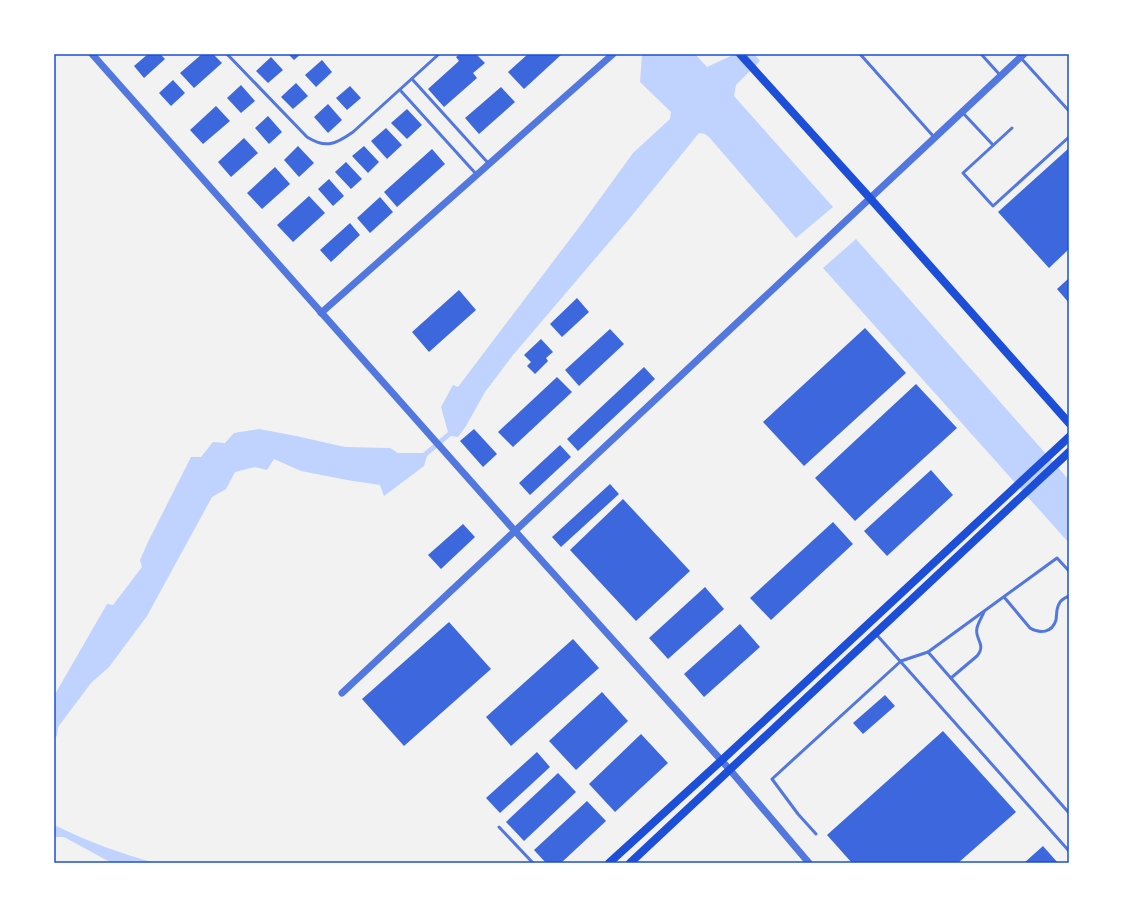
<svg xmlns="http://www.w3.org/2000/svg" width="1123" height="917" font-family="'PT Sans',sans-serif">
<rect width="100%" height="100%" fill="#f2f2f2"/>
<g fill="#bfd3fe">
<path d="M 642,54 L 695,54 L 707,67 L 735,54 L 754,54 L 760,61 L 736,85 L 734,96 L 833,207 L 796,238 L 709,137 L 705,134 L 699,133 L 629,219 L 513,355 L 485,392 L 466,426 L 458,437 L 451,436 L 427,456 L 424,466 L 384,496 L 380,485 L 347,480 L 301,471 L 274,459 L 267,470 L 255,467 L 235,472 L 226,489 L 212,497 L 147,616 L 109,667 L 91,683 L 58,727 L 57,736 L 54,738 L 54,696 L 107,604 L 113,605 L 142,567 L 140,560 L 148,542 L 191,457 L 201,457 L 213,442 L 225,443 L 234,433 L 259,429 L 296,436 L 345,447 L 390,448 L 398,453 L 423,453 L 448,432 L 441,407 L 453,385 L 458,387 L 583,222 L 633,153 L 670,119 L 671,112 L 640,82 Z"/>
<path d="M 856,239 L 1069,480 L 1069,543 L 823,268 Z"/>
<path d="M 54,825 C 87,841 121,854 156,863 L 112,863 L 64,837 L 54,837 Z"/>
</g>
<g fill="#3d67dc">
<path d="M 148,54 L 160,54 L 165,59 L 144,78 L 134,66 Z"/>
<path d="M 202,54 L 213,54 L 222,63 L 194,88 L 180,73 Z"/>
<path d="M 288,54 L 301,54 L 294,60 Z"/>
<path d="M 460,54 L 476,54 L 485,63 L 473,73 L 477,78 L 444,107 L 428,89 L 459,61 L 456,57 Z"/>
<path d="M 528,54 L 562,54 L 524,89 L 508,72 Z"/>
<path d="M 271,57 L 283,70 L 268,83 L 256,71 Z"/>
<path d="M 322,60 L 332,72 L 316,87 L 305,75 Z"/>
<path d="M 173,80 L 185,93 L 171,106 L 159,93 Z"/>
<path d="M 296,83 L 308,96 L 293,109 L 281,97 Z"/>
<path d="M 241,85 L 255,101 L 241,113 L 227,98 Z"/>
<path d="M 350,86 L 361,98 L 347,110 L 336,98 Z"/>
<path d="M 501,87 L 515,102 L 479,134 L 465,118 Z"/>
<path d="M 328,104 L 342,120 L 328,133 L 314,117 Z"/>
<path d="M 216,106 L 230,121 L 203,144 L 190,130 Z"/>
<path d="M 407,109 L 422,125 L 407,139 L 391,123 Z"/>
<path d="M 268,116 L 282,132 L 269,144 L 255,128 Z"/>
<path d="M 386,128 L 402,145 L 387,159 L 371,141 Z"/>
<path d="M 244,138 L 258,153 L 231,177 L 218,162 Z"/>
<path d="M 298,146 L 314,163 L 299,177 L 284,160 Z"/>
<path d="M 364,146 L 379,162 L 368,173 L 352,156 Z"/>
<path d="M 1069,148 L 1069,249 L 1049,268 L 998,212 Z"/>
<path d="M 432,149 L 445,164 L 397,207 L 384,192 Z"/>
<path d="M 346,162 L 362,179 L 351,189 L 335,172 Z"/>
<path d="M 275,167 L 290,184 L 262,209 L 247,193 Z"/>
<path d="M 329,179 L 344,196 L 333,206 L 318,189 Z"/>
<path d="M 309,196 L 325,213 L 293,242 L 277,225 Z"/>
<path d="M 380,197 L 393,212 L 370,233 L 357,218 Z"/>
<path d="M 350,223 L 360,235 L 331,262 L 320,250 Z"/>
<path d="M 1069,278 L 1069,303 L 1057,289 Z"/>
<path d="M 459,290 L 476,310 L 429,352 L 412,332 Z"/>
<path d="M 577,298 L 589,312 L 562,337 L 550,324 Z"/>
<path d="M 865,328 L 906,373 L 804,466 L 763,422 Z"/>
<path d="M 610,329 L 624,344 L 579,386 L 565,370 Z"/>
<path d="M 541,339 L 553,352 L 546,358 L 548,361 L 535,374 L 527,366 L 531,362 L 524,355 Z"/>
<path d="M 644,367 L 655,379 L 578,451 L 567,439 Z"/>
<path d="M 557,377 L 572,392 L 513,447 L 498,432 Z"/>
<path d="M 916,384 L 957,428 L 855,521 L 815,478 Z"/>
<path d="M 474,429 L 497,454 L 483,467 L 460,441 Z"/>
<path d="M 560,445 L 571,457 L 530,495 L 519,483 Z"/>
<path d="M 931,470 L 953,495 L 887,556 L 864,531 Z"/>
<path d="M 610,484 L 619,494 L 561,547 L 552,537 Z"/>
<path d="M 623,499 L 690,571 L 636,621 L 570,550 Z"/>
<path d="M 833,522 L 853,544 L 771,620 L 750,598 Z"/>
<path d="M 463,524 L 475,537 L 441,569 L 428,555 Z"/>
<path d="M 705,587 L 724,609 L 668,659 L 649,638 Z"/>
<path d="M 449,622 L 491,669 L 404,746 L 362,699 Z"/>
<path d="M 740,624 L 760,647 L 704,697 L 684,674 Z"/>
<path d="M 573,639 L 599,668 L 511,746 L 486,717 Z"/>
<path d="M 602,692 L 628,721 L 576,770 L 549,741 Z"/>
<path d="M 885,695 L 895,706 L 863,734 L 853,723 Z"/>
<path d="M 943,731 L 1016,812 L 958,863 L 852,863 L 827,835 Z"/>
<path d="M 641,734 L 668,763 L 615,812 L 589,784 Z"/>
<path d="M 537,752 L 550,767 L 500,813 L 486,798 Z"/>
<path d="M 558,773 L 576,792 L 524,841 L 506,822 Z"/>
<path d="M 587,801 L 606,821 L 561,863 L 546,863 L 534,850 Z"/>
<path d="M 1043,846 L 1058,863 L 1024,863 Z"/>
</g>
<g fill="none" stroke-linecap="round" stroke-linejoin="round">
<g stroke="#5277de" stroke-width="3">
<path d="M 227,54 L 307,137 C 326,149 336,144 353,132 L 439,54"/>
<path d="M 860,54 L 934,137"/>
<path d="M 981,54 L 1000,75"/>
<path d="M 1020,57 L 1069,111"/>
<path d="M 412,79 L 489,164"/>
<path d="M 400,90 L 477,175"/>
<path d="M 963,113 L 993,145"/>
<path d="M 1012,128 L 963,173 L 993,206 L 1069,137"/>
<path d="M 1004,597 L 1030,628 C 1040,634 1052,633 1056,620 C 1057,614 1056,609 1059,604 C 1061,599 1065,598 1069,596"/>
<path d="M 876,634 L 1069,851"/>
<path d="M 928,652 L 1069,813"/>
<path d="M 951,678 L 977,656 C 987,644 974,639 977,628 C 978,623 982,617 984,612"/>
<path d="M 499,827 L 533,863"/>
<path d="M 816,834 L 798,814 L 772,779 L 901,661 L 928,652 L 1057,558 L 1069,571"/>
</g>
<g stroke="#5277de" stroke-width="7">
<path d="M 92,54 L 515,531 L 730,770 L 809,863"/>
<path d="M 321,313 L 613,54"/>
<path d="M 342,693 L 1024,54"/>
</g>
<g stroke="#1d4ed8" stroke-width="8">
<path d="M 740,54 L 869,197 L 1069,423"/>
<path d="M 609,863 L 722,760 L 1069,437"/>
<path d="M 630,863 L 1069,452"/>
</g>
</g>
<rect width="1123" height="917" fill="none" stroke="#ffffff" stroke-width="110"/>
<rect x="55" y="55" width="1013" height="807" fill="none" stroke="#1d4ed8" stroke-width="1.5"/>
</svg>
